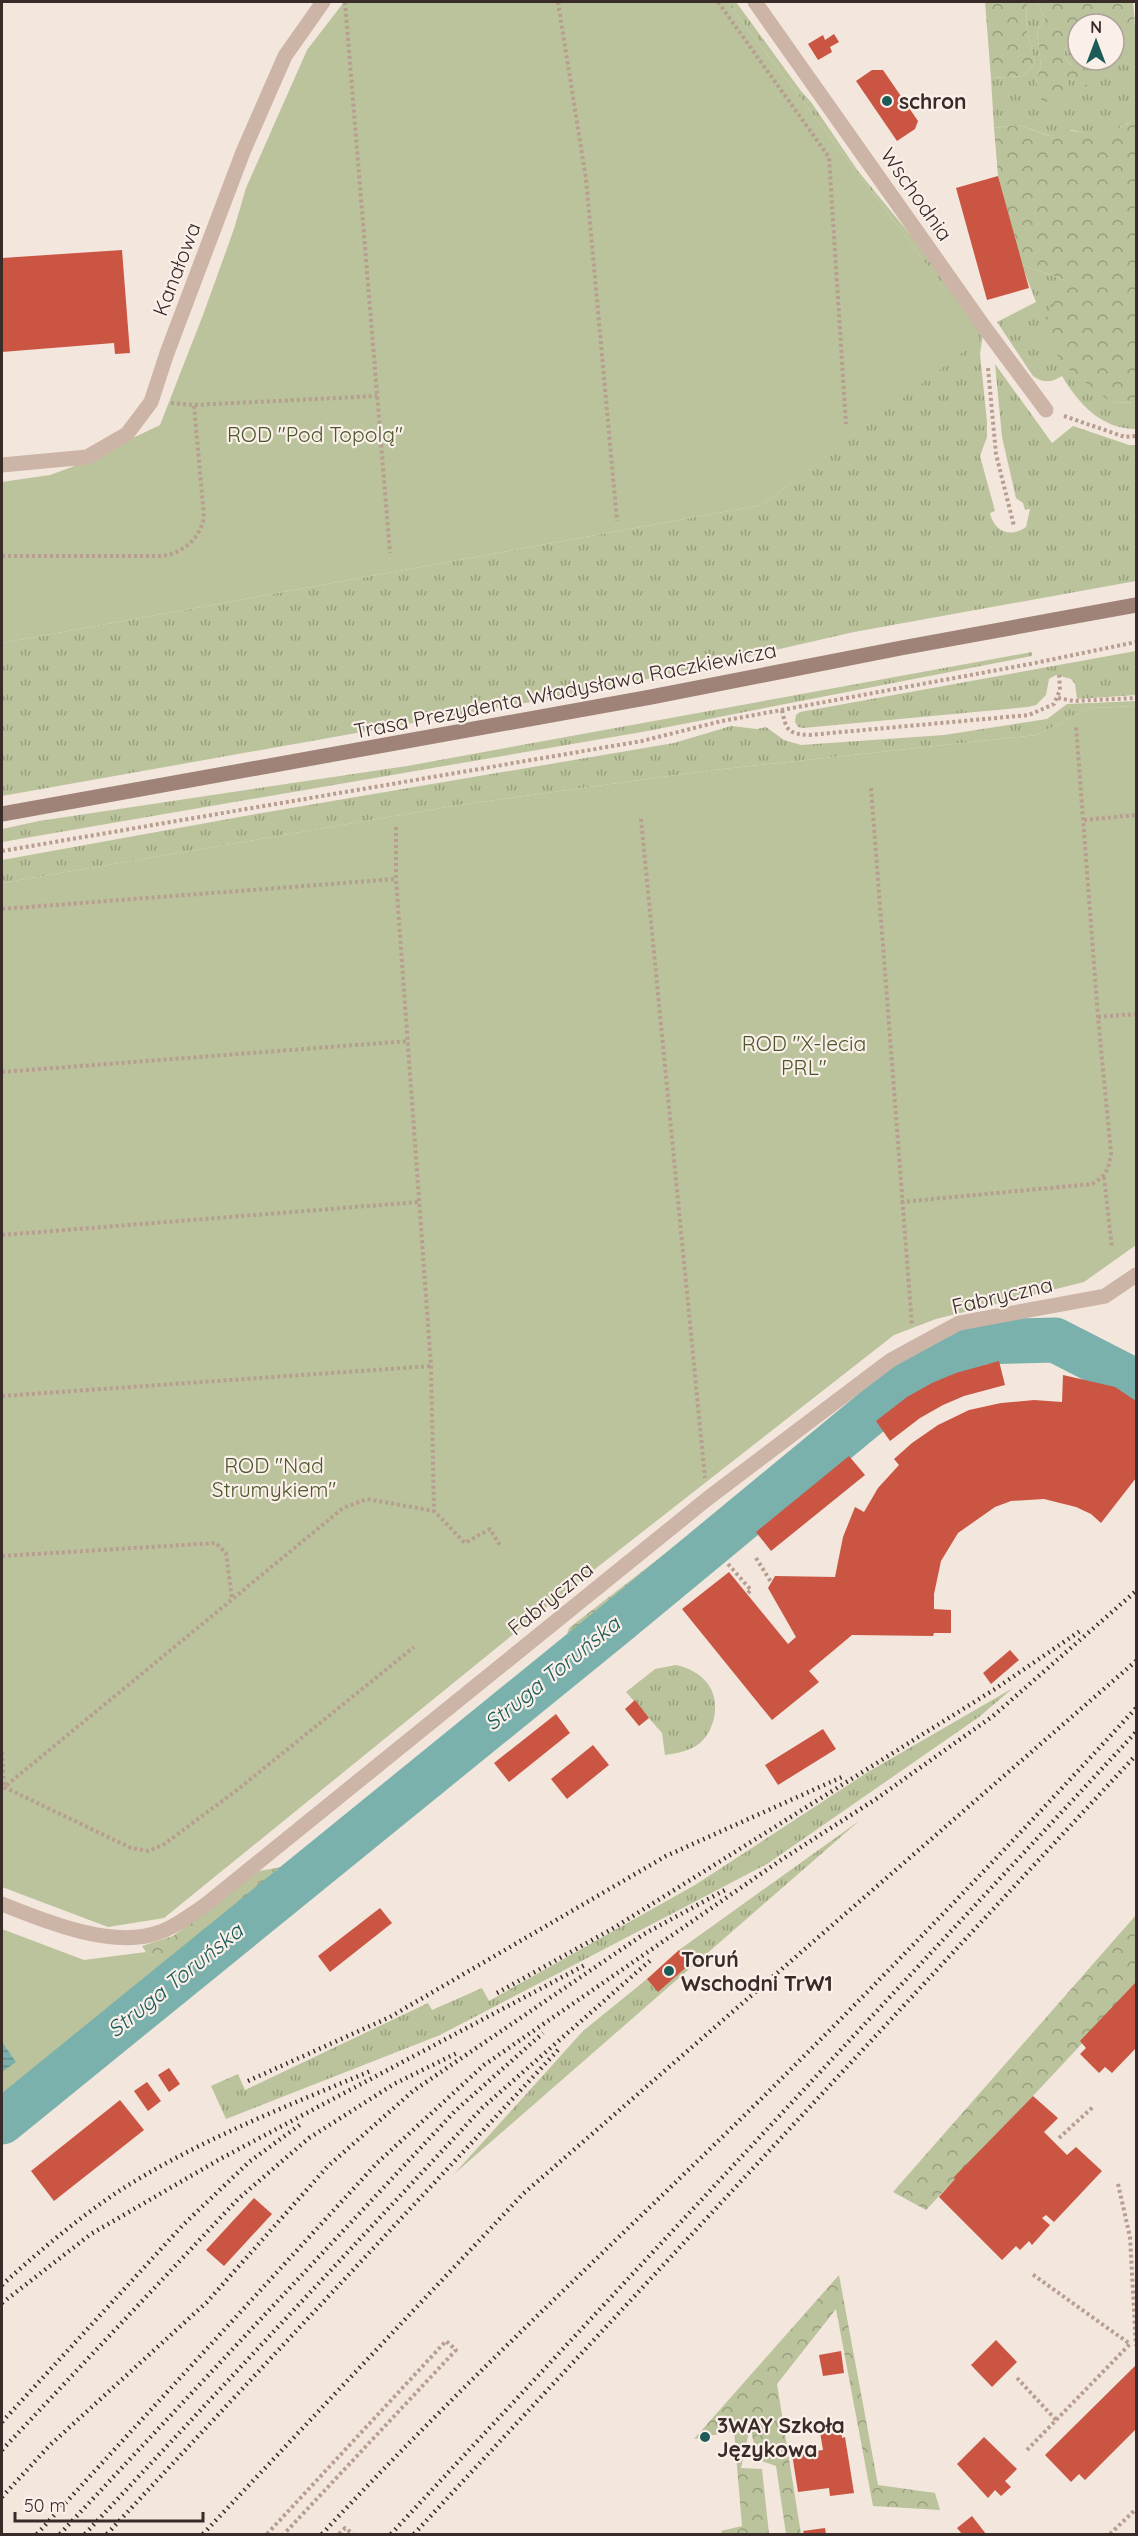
<svg xmlns="http://www.w3.org/2000/svg" width="1138" height="2536" font-family="Quicksand,sans-serif">
<defs>
<pattern id="grass-tufts" width="24" height="20" patternUnits="userSpaceOnUse" patternTransform="scale(1.5)"><rect width="24" height="20" fill="#bac39b"/><path d="M3 7l-1-3M5 7V3M7 7l1-3M15 17l-1-3M17 17v-4M19 17l1-3" fill="none" stroke="#989f7e"/></pattern>
<pattern id="forest-crowns" width="20" height="18" patternUnits="userSpaceOnUse" patternTransform="scale(1.5)"><rect width="20" height="18" fill="#bac39b"/><path d="M2 6a3 3 0 1 1 6 0M12 15a3 3 0 1 1 6 0" fill="none" stroke="#989f7e"/></pattern>
<pattern id="water-rules" width="6" height="5" patternUnits="userSpaceOnUse" patternTransform="scale(1.5)"><rect width="6" height="5" fill="#7ab1ad"/><path d="M0 2.5h6" fill="none" stroke="#65908d"/></pattern>
</defs>
<rect width="100%" height="100%" fill="#f3e6dc"/>
<g fill="url(#grass-tufts)">
<path d="M 727,2 L 736,2 L 801,91 L 811,102 L 858,171 L 913,238 L 983,334 L 980,354 L 987,422 L 987,437 L 980,456 L 995,511 L 990,513 C 994,532 1011,538 1026,527 L 1030,509 L 1025,510 L 1023,503 L 1016,498 L 1002,437 L 995,364 L 1052,443 L 1073,426 L 1129,445 L 1136,445 L 1136,581 L 854,632 L 604,689 L 2,796 L 2,643 L 762,505 L 979,339 L 908,239 Z"/>
<path d="M 1031,2 L 1036,2 L 1045,18 L 1037,32 L 1041,66 L 1036,82 L 1075,79 L 1077,75 C 1074,67 1068,63 1064,55 L 1067,44 L 1078,49 L 1078,60 L 1114,60 L 1114,49 L 1119,49 L 1136,37 L 1136,122 C 1123,121 1113,136 1101,136 C 1078,135 1072,123 1050,136 L 1019,125 L 994,128 L 991,78 L 1023,76 L 1035,63 L 1027,30 L 1026,5 Z"/>
<path d="M 1022,265 L 1065,280 L 1112,403 L 1136,402 L 1136,429 C 1101,429 1079,404 1062,376 C 1051,383 1043,383 1033,376 L 997,322 L 1036,302 Z"/>
<path d="M 1136,651 L 1136,695 L 1077,699 L 1075,684 L 1071,679 L 1056,675 L 1049,679 L 1046,695 L 1036,705 L 1028,707 L 803,728 L 798,727 L 795,722 L 796,715 L 800,712 Z"/>
<path d="M 1032,652 L 1032,656 L 642,732 L 2,842 L 2,829 L 39,821 L 407,766 Z"/>
<path d="M 1136,701 L 1136,706 L 1090,708 L 1037,735 L 705,771 L 459,805 L 2,883 L 2,860 L 256,814 L 674,743 L 731,726 L 757,729 L 766,727 L 784,740 L 801,745 L 944,735 L 1047,719 L 1067,704 Z"/>
<path d="M 676,1665 C 703,1671 720,1690 714,1718 C 712,1727 707,1737 700,1743 C 690,1751 678,1753 665,1755 L 662,1733 L 626,1692 L 655,1669 Z"/>
<path d="M 1013,1688 L 979,1717 L 767,1864 L 440,2035 L 226,2119 L 211,2086 L 238,2074 L 245,2090 L 428,2003 L 432,2010 L 482,1988 L 489,2001 L 695,1885 L 868,1772 Z"/>
<path d="M 859,1821 L 454,2174 L 583,2031 L 647,1979 L 690,1963 L 679,1950 Z"/>
</g>
<g fill="url(#forest-crowns)">
<path d="M 985,2 L 1031,2 L 1026,5 L 1027,30 L 1035,63 L 1023,76 L 991,78 Z"/>
<path d="M 1036,2 L 1133,2 L 1136,37 L 1119,50 L 1114,49 L 1114,24 L 1078,24 L 1078,49 L 1067,44 L 1064,55 C 1070,68 1081,72 1089,83 L 1086,87 L 1075,79 L 1068,80 L 1070,91 L 1061,101 L 1042,102 L 1036,82 L 1041,66 L 1037,32 L 1045,18 Z"/>
<path d="M 1131,122 L 1136,122 L 1136,402 L 1112,403 L 1066,367 L 1039,331 L 1065,280 L 1022,265 L 998,176 L 994,128 L 1019,125 L 1049,136 L 1062,129 L 1103,136 Z"/>
<path d="M 925,1352 L 937,1376 L 905,1391 L 743,1538 L 703,1563 L 632,1631 L 577,1671 L 563,1648 L 569,1628 Z"/>
<path d="M 543,1668 L 554,1686 L 2,2142 L 2,2095 L 166,1962 L 146,1952 L 142,1946 L 173,1936 L 259,1871 L 288,1866 Z"/>
<path d="M 1136,1915 L 1136,1986 L 926,2210 L 893,2192 Z"/>
<path d="M 839,2275 L 878,2485 L 935,2493 L 940,2510 L 873,2506 L 836,2309 L 777,2384 L 801,2534 L 786,2534 L 776,2466 L 758,2460 L 750,2427 L 741,2468 L 762,2469 L 769,2534 L 722,2534 L 721,2531 L 742,2526 L 734,2431 L 694,2439 Z"/>
</g>
<g fill="#bac39b">
<path d="M 344,2 L 727,2 L 908,239 L 980,339 L 762,505 L 2,643 L 2,482 L 50,475 L 72,467 L 160,425 L 203,315 L 234,229 L 246,188 L 307,50 Z"/>
<path d="M 1136,706 L 1136,1245 L 1084,1282 L 936,1319 L 894,1335 L 558,1598 L 164,1918 L 108,1927 L 2,1887 L 2,883 L 459,805 L 705,771 L 1037,735 L 1090,708 Z"/>
<path d="M 2,1929 L 84,1960 L 146,1952 L 167,1962 L 2,2095 Z"/>
</g>
<path fill="url(#water-rules)" d="M 2,2042 L 16,2062 L 2,2072 Z"/>
<g fill="none" stroke-linecap="round" stroke-linejoin="round">
<path stroke="#7ab1ad" stroke-width="45" d="M 2,2122 L 615,1624 L 908,1382 L 981,1342 L 1055,1340 L 1129,1378 L 1136,1384"/>
</g>
<g fill="#ca5543">
<path d="M 834,34 L 839,42 L 830,47 L 832,52 L 818,60 L 808,44 L 823,35 L 825,40 Z"/>
<path d="M 872,70 L 883,70 L 918,121 L 915,129 L 897,141 L 856,81 Z"/>
<path d="M 998,176 L 1029,288 L 987,300 L 956,188 Z"/>
<path d="M 122,250 L 130,353 L 115,354 L 114,343 L 2,352 L 2,258 Z"/>
<path d="M 999,1361 L 1005,1385 L 964,1396 L 943,1405 L 920,1418 L 890,1441 L 876,1421 L 907,1397 L 932,1383 L 956,1373 Z"/>
<path d="M 1063,1375 L 1115,1387 L 1136,1401 L 1136,1478 L 1101,1523 L 1091,1514 L 1076,1507 L 1044,1499 L 1011,1501 L 995,1507 L 958,1533 L 941,1561 L 934,1594 L 934,1609 L 951,1610 L 951,1633 L 934,1633 L 933,1636 L 852,1635 L 809,1671 L 819,1682 L 772,1720 L 682,1609 L 729,1572 L 788,1644 L 796,1637 L 768,1588 L 775,1576 L 835,1577 L 843,1537 L 855,1507 L 864,1512 L 878,1488 L 899,1465 L 894,1459 L 912,1443 L 938,1425 L 969,1410 L 1001,1403 L 1034,1400 L 1062,1402 Z"/>
<path d="M 849,1456 L 865,1475 L 771,1551 L 756,1532 Z"/>
<path d="M 1010,1650 L 1019,1660 L 991,1684 L 983,1673 Z"/>
<path d="M 635,1700 L 649,1718 L 639,1726 L 625,1709 Z"/>
<path d="M 556,1714 L 570,1733 L 509,1782 L 494,1763 Z"/>
<path d="M 823,1729 L 836,1749 L 778,1785 L 765,1765 Z"/>
<path d="M 593,1745 L 609,1765 L 567,1799 L 551,1779 Z"/>
<path d="M 380,1908 L 392,1923 L 330,1972 L 318,1956 Z"/>
<path d="M 679,1950 L 691,1963 L 658,1992 L 647,1979 Z"/>
<path d="M 1136,1982 L 1136,2048 L 1112,2073 L 1105,2067 L 1099,2073 L 1080,2054 L 1086,2048 L 1080,2041 Z"/>
<path d="M 169,2068 L 180,2084 L 169,2092 L 158,2075 Z"/>
<path d="M 147,2082 L 161,2101 L 148,2111 L 134,2091 Z"/>
<path d="M 1033,2096 L 1058,2118 L 1044,2132 L 1067,2155 L 1076,2147 L 1102,2171 L 1054,2222 L 1046,2215 L 1042,2218 L 1050,2225 L 1032,2245 L 1029,2241 L 1020,2250 L 1016,2246 L 1002,2260 L 939,2197 L 955,2179 L 954,2177 Z"/>
<path d="M 120,2100 L 144,2130 L 54,2201 L 31,2171 Z"/>
<path d="M 254,2198 L 272,2214 L 224,2266 L 206,2250 Z"/>
<path d="M 996,2340 L 1017,2362 L 992,2387 L 971,2365 Z"/>
<path d="M 841,2351 L 844,2373 L 823,2376 L 819,2355 Z"/>
<path d="M 1135,2366 L 1136,2368 L 1136,2429 L 1085,2480 L 1079,2474 L 1071,2482 L 1045,2455 Z"/>
<path d="M 841,2429 L 842,2438 L 845,2437 L 854,2493 L 830,2496 L 829,2488 L 798,2492 L 792,2454 L 823,2450 L 820,2432 Z"/>
<path d="M 984,2437 L 1017,2469 L 1005,2481 L 1011,2487 L 1001,2496 L 995,2490 L 988,2498 L 957,2464 Z"/>
<path d="M 972,2516 L 986,2534 L 962,2534 L 957,2528 Z"/>
<path d="M 825,2528 L 826,2534 L 804,2534 L 803,2531 Z"/>
</g>
<g fill="none" stroke-linecap="round" stroke-linejoin="round">
<g stroke="#b89e91" stroke-width="4" stroke-dasharray="3 3" stroke-linecap="butt">
<path d="M 345,2 L 390,553"/>
<path d="M 558,2 L 586,179 L 617,521"/>
<path d="M 718,2 L 829,157 L 846,424"/>
<path d="M 988,368 L 996,454 L 1014,526"/>
<path d="M 171,403 L 194,405 L 377,396"/>
<path d="M 1064,416 L 1125,437 L 1136,436"/>
<path d="M 2,556 L 162,556 C 183,553 200,539 204,517 L 194,405"/>
<path d="M 1058,698 L 1074,701 L 1136,698"/>
<path d="M 782,710 C 786,730 788,734 809,735 L 1029,715 L 1054,704 L 1060,690 L 1059,675"/>
<path d="M 871,788 L 912,1326"/>
<path d="M 641,819 L 705,1478"/>
<path d="M 1084,820 L 1136,815"/>
<path d="M 396,827 L 396,879 L 431,1366 L 434,1511 L 465,1543 L 490,1529 L 501,1547"/>
<path d="M 2,851 L 642,741 L 722,721 L 1030,664 L 1136,642"/>
<path d="M 2,909 L 396,879"/>
<path d="M 1098,1017 L 1136,1014"/>
<path d="M 2,1072 L 409,1041"/>
<path d="M 1104,1177 L 1112,1248"/>
<path d="M 901,1202 L 1092,1184 C 1106,1176 1109,1169 1111,1153 L 1098,1017 L 1076,726"/>
<path d="M 2,1235 L 419,1202"/>
<path d="M 2,1396 L 431,1366"/>
<path d="M 2,1556 L 216,1543 L 226,1553 L 232,1599"/>
<path d="M 756,1558 L 771,1582"/>
<path d="M 728,1564 L 751,1590 L 747,1594"/>
<path d="M 2,1752 L 4,1786"/>
<path d="M 4,1787 L 131,1848 L 148,1851 L 163,1845 L 237,1790 L 414,1647"/>
<path d="M 2,1789 L 343,1508 L 367,1499 L 434,1511"/>
<path d="M 1059,2138 L 1094,2106"/>
<path d="M 1118,2184 L 1130,2237 L 1136,2346"/>
<path d="M 1017,2378 L 1056,2420"/>
<path d="M 1027,2450 L 1130,2344 L 1032,2274"/>
<path d="M 267,2534 L 446,2341 L 456,2350 L 284,2534"/>
<path d="M 339,2534 L 345,2528 L 353,2534"/>
<path d="M 1110,2534 L 1136,2509"/>
</g>
<g stroke="#ccb4a7" stroke-width="15">
<path d="M 755,2 L 985,328 L 1046,410"/>
<path d="M 2,465 L 87,457 L 127,434 L 151,402 L 167,353 L 243,152 L 285,56 L 323,2"/>
<path d="M 2,1904 C 44,1921 114,1950 160,1932 C 175,1927 190,1915 204,1906 L 707,1499 L 891,1360 L 959,1323 L 1105,1296 L 1136,1275"/>
</g>
<path stroke="#9f8379" stroke-width="15" d="M 2,814 L 651,697 L 901,648 L 1136,605"/>
<g stroke="#382b28" stroke-width="4.5" stroke-dasharray="1.5 4.5" stroke-linecap="butt">
<path d="M 497,1993 L 612,1929 L 995,1689 L 1080,1631"/>
<path d="M 248,2081 L 390,2017 L 666,1856 L 842,1777"/>
<path d="M 2,2285 C 37,2253 76,2220 116,2193 C 194,2142 287,2106 373,2070"/>
<path d="M 2,2303 L 91,2234 L 220,2159 L 587,1964"/>
<path d="M 2,2422 L 183,2225 L 249,2162 L 301,2124"/>
<path d="M 2,2450 L 238,2199 L 309,2138 L 394,2084 L 457,2053"/>
<path d="M 2,2497 L 50,2445 L 207,2302 L 327,2167 L 413,2091 L 644,1934 L 725,1890"/>
<path d="M 37,2534 L 377,2163 L 484,2065 L 781,1860 L 876,1799 L 993,1716 L 1136,1591"/>
<path d="M 60,2534 L 455,2111 L 543,2033"/>
<path d="M 85,2534 L 482,2108 L 653,1958"/>
<path d="M 107,2534 L 559,2049"/>
<path d="M 203,2534 L 523,2194 L 1136,1661"/>
<path d="M 322,2534 C 462,2383 614,2244 761,2099 C 889,1972 1014,1841 1136,1708"/>
<path d="M 391,2534 L 1136,1732"/>
<path d="M 414,2534 L 1136,1755"/>
</g>
</g>
<g fill="#1c5b58" stroke="#faf0e9" stroke-width="2">
<circle cx="887" cy="101" r="6"/>
<circle cx="669" cy="1971" r="6"/>
<circle cx="705" cy="2437" r="6"/>
</g>
<g text-anchor="middle" dominant-baseline="central" stroke-width="4.5" stroke-linejoin="round" paint-order="stroke">
<g font-size="21" font-weight="bold" fill="#382b28" stroke="#faf0e9" text-anchor="start">
<text x="899" y="101">schron</text>
<text x="681" y="1959">Toruń<tspan x="681" dy="24">Wschodni TrW1</tspan></text>
<text x="717" y="2425">3WAY Szkoła<tspan x="717" dy="24">Językowa</tspan></text>
</g>
<g font-size="21" fill="#382b28" stroke="#faf0e9">
<text transform="translate(917 194) rotate(55)">Wschodnia</text>
<text transform="translate(176 269) rotate(-69)">Kanałowa</text>
<text transform="translate(565 690) rotate(-11)">Trasa Prezydenta Władysława Raczkiewicza</text>
<text transform="translate(1002 1295) rotate(-13)">Fabryczna</text>
<text transform="translate(550 1598) rotate(-39)">Fabryczna</text>
</g>
<g font-size="21" fill="#4c572b" stroke="#faf0e9">
<text x="315" y="434">ROD "Pod Topolą"</text>
<text x="804" y="1043">ROD "X-lecia<tspan x="804" dy="24">PRL"</tspan></text>
<text x="274" y="1465">ROD "Nad<tspan x="274" dy="24">Strumykiem"</tspan></text>
</g>
<g font-size="22" font-style="italic" fill="#1c5b58" stroke="#faf0e9">
<text transform="translate(552 1673) rotate(-39)">Struga Toruńska</text>
<text transform="translate(175 1980) rotate(-39)">Struga Toruńska</text>
</g>
</g>
<rect width="1138" height="2536" fill="none" stroke="#382b28" stroke-width="6"/>
<g transform="translate(1096 42)"><circle r="28" fill="#faf0e9" stroke="#aca19c" stroke-width="1.5"/>
<path d="M0-4.5L10 22L0 15L-10 22Z" fill="#1c5b58"/>
<text y="-9" font-size="16" font-weight="bold" text-anchor="middle" fill="#382b28">N</text>
</g>
<path d="M15 2512v9h188v-9" fill="none" stroke="#382b28" stroke-width="3"/>
<text x="24" y="2512" font-size="18" fill="#382b28" stroke="#faf0e9" stroke-width="4.5" paint-order="stroke">50 m</text>
</svg>
